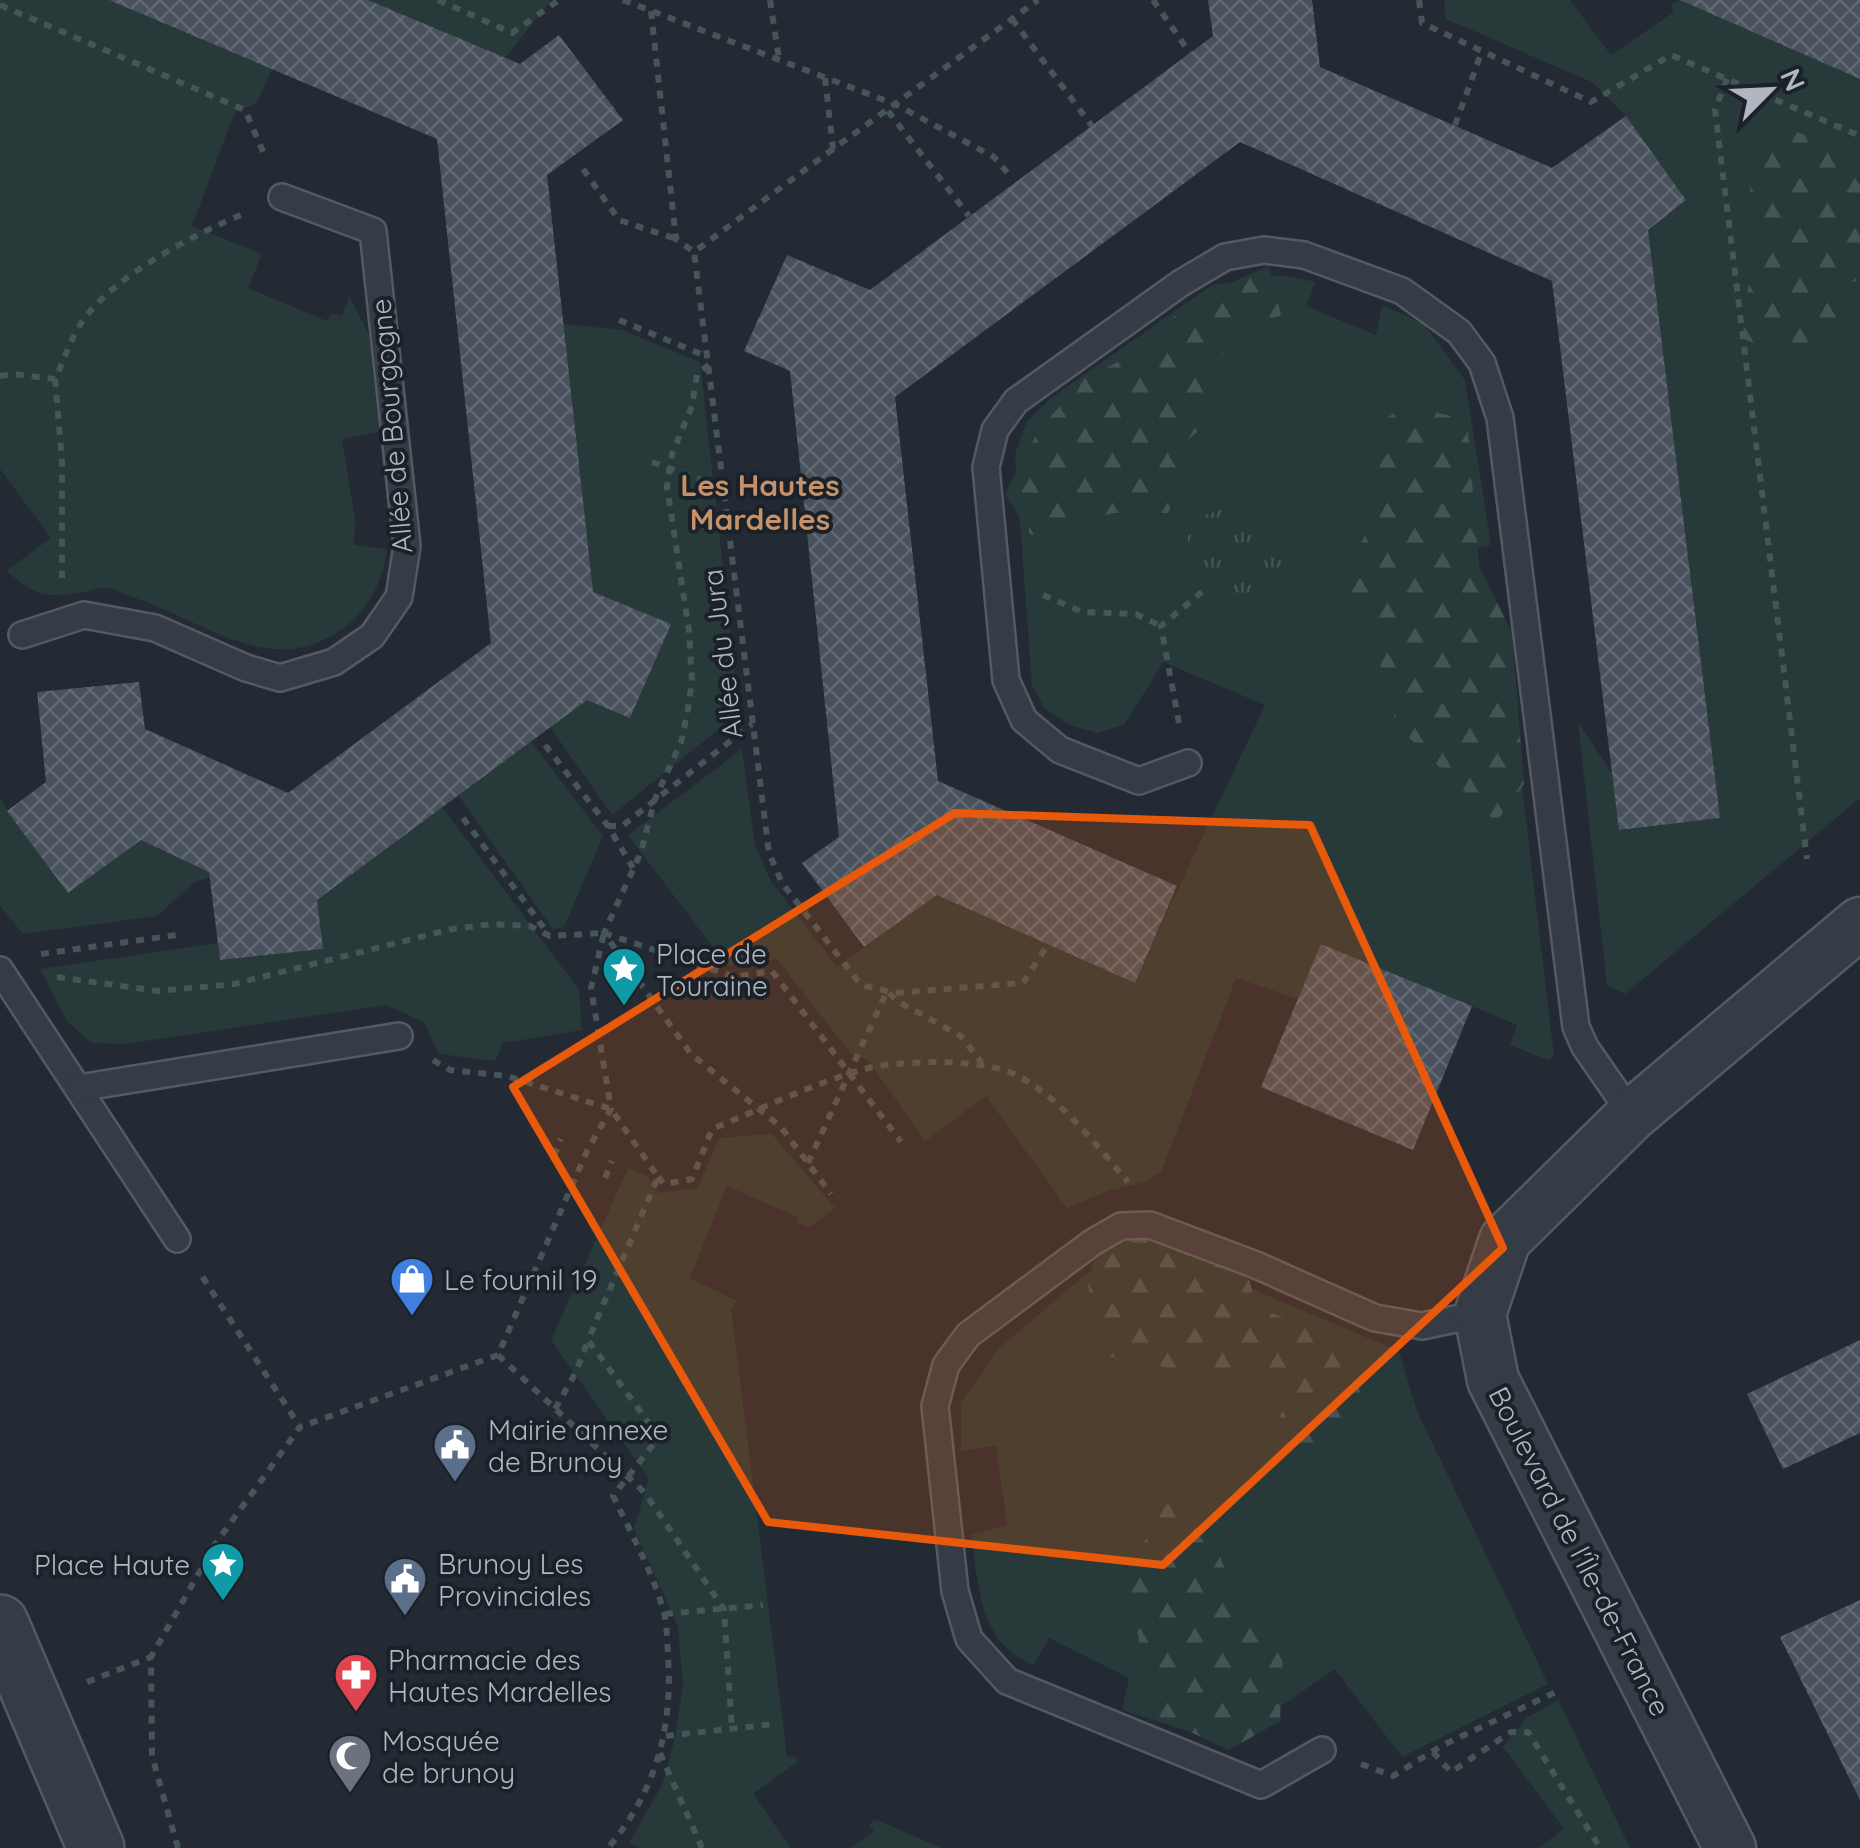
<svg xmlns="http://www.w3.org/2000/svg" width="1860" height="1848" font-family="Quicksand,sans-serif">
<defs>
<pattern id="forest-firs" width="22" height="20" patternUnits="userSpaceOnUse" patternTransform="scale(2.5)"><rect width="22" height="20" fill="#283939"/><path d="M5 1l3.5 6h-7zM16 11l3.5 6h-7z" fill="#455354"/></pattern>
<pattern id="park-tufts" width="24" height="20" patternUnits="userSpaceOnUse" patternTransform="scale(2.5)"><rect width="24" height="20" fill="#283939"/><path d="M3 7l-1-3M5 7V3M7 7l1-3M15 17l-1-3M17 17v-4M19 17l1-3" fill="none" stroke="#455354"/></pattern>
<pattern id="building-cross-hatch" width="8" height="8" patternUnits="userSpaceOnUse" patternTransform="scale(2.5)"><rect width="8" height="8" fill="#49515d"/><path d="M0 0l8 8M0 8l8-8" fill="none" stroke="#616872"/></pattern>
</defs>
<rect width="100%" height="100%" fill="#232a34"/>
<g fill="#283939">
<path d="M 0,0 L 109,0 L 272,69 L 257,102 L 234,114 L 192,226 L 262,254 L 248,288 L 327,321 L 332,313 L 342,316 L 349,296 L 369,335 L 379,432 L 342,439 L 355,520 L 354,545 L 387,549 C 385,576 370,606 350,623 C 276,684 209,623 135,598 C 126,595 115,589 106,588 C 99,587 90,591 83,592 C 42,599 39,596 6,571 L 51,538 L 0,469 Z"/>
<path d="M 368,0 L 551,0 L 505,58 Z"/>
<path d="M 1444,0 L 1570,0 L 1611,55 L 1674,12 L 1671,5 L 1680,0 L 1860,79 L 1860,798 L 1625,994 L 1607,985 L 1578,722 L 1613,775 L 1620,830 L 1720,818 L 1649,239 L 1633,241 L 1686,200 L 1626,116 L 1592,82 L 1446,19 Z"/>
<path d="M 1283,275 L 1316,282 L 1306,306 L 1376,335 L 1382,305 L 1424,324 L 1465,380 L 1491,545 L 1461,551 L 1503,626 L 1554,1056 L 1548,1060 L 1510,1045 L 1517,1025 L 1322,944 L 1298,999 L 1236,978 L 1161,1172 L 1145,1182 L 1107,1191 L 1067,1208 L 986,1096 L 925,1141 L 868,1060 L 851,1054 L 777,959 L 727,966 L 628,835 L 742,749 L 755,845 L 771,881 L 837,967 L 926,903 L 924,896 L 929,891 L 1134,982 L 1265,705 L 1163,662 L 1125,724 L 1098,733 L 1070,725 L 1045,709 L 1032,686 L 1015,454 L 1027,421 L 1051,398 L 1212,285 Z"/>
<path d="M 563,324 L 622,330 L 700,362 L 739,713 L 612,815 L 550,727 L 593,599 Z"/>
<path d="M 531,741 L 603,836 L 564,927 L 553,929 L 458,795 Z"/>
<path d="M 0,799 L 68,893 L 131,847 L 128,839 L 133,836 L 216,875 L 195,882 L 157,916 L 23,934 L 0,906 Z"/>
<path d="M 442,807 L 579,990 L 582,1030 L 503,1043 L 495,1061 L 439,1054 L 424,1022 L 386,1005 L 125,1044 L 91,1043 L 67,1021 L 40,969 L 218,943 L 220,960 L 323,949 L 315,891 L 327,892 Z"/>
<path d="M 772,1134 L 835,1208 L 810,1227 L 797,1223 L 797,1217 L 727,1186 L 690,1278 L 737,1301 L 731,1309 L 787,1756 L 796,1757 L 797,1762 L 753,1794 L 791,1848 L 639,1848 L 629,1843 L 662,1785 L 675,1738 L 683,1685 L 678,1627 L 634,1528 L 649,1479 L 551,1340 L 628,1168 L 648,1177 L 659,1193 L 698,1188 L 719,1138 Z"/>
<path d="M 1142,1243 L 1399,1351 L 1417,1411 L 1548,1684 L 1402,1757 L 1335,1669 L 1251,1727 L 1207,1737 L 1122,1710 L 1129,1678 L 1049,1638 L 1033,1665 C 978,1642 979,1586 971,1535 L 1007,1525 L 996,1446 L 961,1451 L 961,1403 L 998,1349 L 1085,1275 Z"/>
<path d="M 1558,1700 L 1630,1848 L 1538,1848 L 1564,1829 L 1503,1747 L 1526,1718 Z"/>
<path d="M 874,1819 L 942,1848 L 850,1848 L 874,1831 L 869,1825 Z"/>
</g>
<g fill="url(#forest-firs)">
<path d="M 1795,131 L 1860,158 L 1860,280 L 1845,284 L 1831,336 L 1789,358 L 1734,335 L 1760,249 L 1745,157 Z"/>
<path d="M 1269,266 L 1281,315 L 1242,332 L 1206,373 L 1211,420 L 1169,456 L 1183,478 L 1168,513 L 1113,513 L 1031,535 L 1005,494 L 1039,430 L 1083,380 L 1148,346 L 1187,302 Z"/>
<path d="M 1406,405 L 1467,420 L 1479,566 L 1512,633 L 1524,784 L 1496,822 L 1397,726 L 1368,620 L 1336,594 L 1386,492 L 1372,474 L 1394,445 L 1387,418 Z"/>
<path d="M 1141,1234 L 1249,1279 L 1256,1306 L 1343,1343 L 1361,1394 L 1316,1459 L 1269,1439 L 1288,1400 L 1248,1369 L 1177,1369 L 1106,1356 L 1088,1286 L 1095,1255 Z"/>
<path d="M 1165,1504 L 1201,1509 L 1242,1612 L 1284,1630 L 1280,1721 L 1229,1750 L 1154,1715 L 1126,1575 Z"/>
</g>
<path fill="url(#park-tufts)" d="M 1230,506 C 1281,522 1302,537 1293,593 L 1269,608 L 1236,616 L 1208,601 L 1188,569 L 1188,532 L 1198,518 Z"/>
<g fill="url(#building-cross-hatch)">
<path d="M 109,0 L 368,0 L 520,64 L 559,35 L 623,120 L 547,175 L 593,592 L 671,624 L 630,718 L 587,700 L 317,900 L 323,949 L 220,960 L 209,872 L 141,840 L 68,893 L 7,811 L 46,782 L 37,692 L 139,682 L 145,729 L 288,793 L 491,643 L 437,139 Z"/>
<path d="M 1208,0 L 1312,0 L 1320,67 L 1552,168 L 1626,116 L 1686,200 L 1648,230 L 1720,818 L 1619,830 L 1552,281 L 1240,142 L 895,397 L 938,781 L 1177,886 L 1135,983 L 937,895 L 864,947 L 802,863 L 839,837 L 790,371 L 744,351 L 787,255 L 870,290 L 1213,36 Z"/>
<path d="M 1680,0 L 1860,0 L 1860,79 Z"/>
<path d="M 1321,944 L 1472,1006 L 1413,1150 L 1261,1087 Z"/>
<path d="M 1860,1340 L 1860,1433 L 1783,1469 L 1747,1394 Z"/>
<path d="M 1860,1600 L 1860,1800 L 1780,1637 Z"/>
</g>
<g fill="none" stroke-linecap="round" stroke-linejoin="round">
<defs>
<g id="service">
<path d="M 22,635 L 84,615 L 155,628 L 246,668 L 280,678 L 334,662 L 372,636 L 399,597 L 407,546 L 373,231 L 282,197"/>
<path d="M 1188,763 L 1139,781 L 1060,750 L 1024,720 L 1006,680 L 986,467 L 995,430 L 1016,401 L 1181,283 L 1225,257 L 1264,250 L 1304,255 L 1402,291 L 1459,332 L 1482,363 L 1500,418 L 1576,1027 L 1585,1047 L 1632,1115"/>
<path d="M 0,970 L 177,1239"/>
<path d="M 79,1088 L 399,1036"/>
<path d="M 1322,1750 L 1261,1785 L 1007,1681 L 969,1639 L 955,1591 L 935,1406 L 946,1365 L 968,1335 L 1093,1242 L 1121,1226 L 1150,1225 L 1256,1265 L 1375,1318 L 1422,1326 L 1480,1314"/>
</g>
<path id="minor" d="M 1730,1848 L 1493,1380 L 1480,1314 L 1505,1240 L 1632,1115 L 1860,923"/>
<path id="tertiary" d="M 0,1623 L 96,1848"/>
</defs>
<use href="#service" stroke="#535a63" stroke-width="30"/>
<use href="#minor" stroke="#535a63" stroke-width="55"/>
<use href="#tertiary" stroke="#535a63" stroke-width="60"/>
<g stroke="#465557" stroke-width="6" stroke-dasharray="8 8" stroke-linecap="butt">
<path d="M 438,0 L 512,33 L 559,0"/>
<path d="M 623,0 L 897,105 L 994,157 L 1011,177"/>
<path d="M 770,0 L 779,59"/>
<path d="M 1153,0 L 1190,53"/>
<path d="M 1419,0 L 1422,23 L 1591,102 L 1671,55 L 1860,136"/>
<path d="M 0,5 L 245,110 L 265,156"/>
<path d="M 651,11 L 676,239 L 694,252"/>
<path d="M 1012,19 L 1092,126"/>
<path d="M 825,78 L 833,149 L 1038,0"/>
<path d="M 1727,79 L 1715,110 L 1807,859"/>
<path d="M 888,111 L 969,216"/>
<path d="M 1455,125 L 1482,51"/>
<path d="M 833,149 L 694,252 L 769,853 L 782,883 L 861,985 L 895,993 L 1023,983 L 1048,944"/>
<path d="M 583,169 L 619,220 L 676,239"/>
<path d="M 619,320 L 708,357"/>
<path d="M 709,365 L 697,374 L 692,406 L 672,454 L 667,487 L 689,631 L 692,681 L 688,709 L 681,742 L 655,799 L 641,852 L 604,933 L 691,1054 L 781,1127 L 831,1194"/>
<path d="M 0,376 L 13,374 L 55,379 C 64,360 71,338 82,322 C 113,276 193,235 243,214"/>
<path d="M 55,379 L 62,461 L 62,578"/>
<path d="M 652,462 L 726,489"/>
<path d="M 1043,595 L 1082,612 L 1136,614 L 1161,626"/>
<path d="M 1179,723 L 1161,626 L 1203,591"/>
<path d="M 545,745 L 608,826 L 633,868"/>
<path d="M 463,818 L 546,931"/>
<path d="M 608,826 L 622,826 L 752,724"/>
<path d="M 604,933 L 735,977 L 772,971 L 901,1142"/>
<path d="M 41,954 L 177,935"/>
<path d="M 57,977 L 158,991 L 234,984 L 452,929 L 492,924 L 530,926 L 550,936 L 604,933 L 591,988 L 611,1109 L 587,1151 L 498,1355 L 300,1427"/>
<path d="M 433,1060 L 450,1070 L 507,1076 L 611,1109 L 658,1177 L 588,1340 L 659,1437 L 613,1496 C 631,1533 651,1569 663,1609 C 667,1623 667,1640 668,1655 C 673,1728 656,1791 608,1848"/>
<path d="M 554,1156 L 561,1139"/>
<path d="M 808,1163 L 887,991 L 897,1001 L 961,1036 L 982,1063"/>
<path d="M 658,1177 L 664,1184 L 692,1179 L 712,1129 C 761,1109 810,1085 861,1070 C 896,1060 978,1058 1012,1073 C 1059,1095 1095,1144 1128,1182"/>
<path d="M 605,1178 L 612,1161"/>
<path d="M 498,1355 L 645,1493 L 724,1609 L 732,1729"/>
<path d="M 555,1409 L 575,1374 L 588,1341"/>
<path d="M 665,1614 L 763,1605"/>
<path d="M 87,1682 L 151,1657"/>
<path d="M 666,1736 L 774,1724"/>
<path d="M 1433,1752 L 1451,1772 L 1511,1732 L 1528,1732 L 1600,1848"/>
<path d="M 660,1753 L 702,1848"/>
<path d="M 1361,1764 L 1393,1776 L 1441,1746 L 1558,1691"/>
<path d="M 178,1848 L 152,1756 L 151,1657 L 216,1543 L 300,1427 L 200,1273"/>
</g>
<use href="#service" stroke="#363c45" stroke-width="25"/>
<use href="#minor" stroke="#363c45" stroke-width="50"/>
<use href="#tertiary" stroke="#363c45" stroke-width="55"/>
</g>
<path fill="#e8590c" fill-opacity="0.2" stroke="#e8590c" stroke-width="8" stroke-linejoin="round" d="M 955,813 L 1310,825 L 1503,1248 L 1163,1565 L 768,1522 L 513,1087 Z"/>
<defs>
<symbol id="sight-pin" viewBox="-11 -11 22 30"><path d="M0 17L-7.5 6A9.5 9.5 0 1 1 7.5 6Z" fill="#0f9aa8" stroke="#1b2129"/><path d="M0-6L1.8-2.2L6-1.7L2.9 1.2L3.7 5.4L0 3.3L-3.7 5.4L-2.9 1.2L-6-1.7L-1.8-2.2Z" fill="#fff"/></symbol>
<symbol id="shop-pin" viewBox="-11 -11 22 30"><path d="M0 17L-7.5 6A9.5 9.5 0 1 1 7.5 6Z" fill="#3f7fe0" stroke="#1b2129"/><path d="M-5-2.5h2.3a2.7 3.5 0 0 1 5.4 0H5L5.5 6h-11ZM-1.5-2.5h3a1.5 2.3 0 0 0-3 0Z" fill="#fff"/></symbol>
<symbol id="civic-pin" viewBox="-11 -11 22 30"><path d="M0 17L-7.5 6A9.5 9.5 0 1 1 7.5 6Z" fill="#5c6f8a" stroke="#1b2129"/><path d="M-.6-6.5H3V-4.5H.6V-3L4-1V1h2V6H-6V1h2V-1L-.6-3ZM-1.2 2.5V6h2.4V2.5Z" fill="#fff"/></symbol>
<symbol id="pharmacy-pin" viewBox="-11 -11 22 30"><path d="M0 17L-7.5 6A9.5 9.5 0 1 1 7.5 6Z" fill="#e0444e" stroke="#1b2129"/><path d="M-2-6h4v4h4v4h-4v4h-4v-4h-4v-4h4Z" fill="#fff"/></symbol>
<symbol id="mosque-pin" viewBox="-11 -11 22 30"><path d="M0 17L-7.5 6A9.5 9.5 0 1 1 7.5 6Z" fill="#6b7280" stroke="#1b2129"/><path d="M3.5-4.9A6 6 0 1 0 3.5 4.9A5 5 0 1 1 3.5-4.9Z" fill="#fff"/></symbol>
</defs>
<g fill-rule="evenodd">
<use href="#sight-pin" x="599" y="944" width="50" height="68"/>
<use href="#shop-pin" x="387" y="1254" width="50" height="68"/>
<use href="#civic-pin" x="430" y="1420" width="50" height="68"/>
<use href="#sight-pin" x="198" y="1539" width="50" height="68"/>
<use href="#civic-pin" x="380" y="1554" width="50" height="68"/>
<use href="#pharmacy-pin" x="331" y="1650" width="50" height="68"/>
<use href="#mosque-pin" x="325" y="1731" width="50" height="68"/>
</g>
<g text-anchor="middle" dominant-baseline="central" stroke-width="8" stroke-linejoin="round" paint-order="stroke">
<g font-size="28" fill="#b0b7c1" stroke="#1b2129">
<text transform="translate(391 426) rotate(-95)">Allée de Bourgogne</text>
<text transform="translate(722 654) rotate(-97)">Allée du Jura</text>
<text transform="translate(1580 1551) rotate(63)">Boulevard de l'Île-de-France</text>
</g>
<g font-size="28" fill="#b0b7c1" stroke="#1b2129" text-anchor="start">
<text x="656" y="953">Place de<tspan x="656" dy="32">Touraine</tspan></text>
<text x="444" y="1279">Le fournil 19</text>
<text x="488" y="1429">Mairie annexe<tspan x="488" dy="32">de Brunoy</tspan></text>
<text x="438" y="1563">Brunoy Les<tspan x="438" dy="32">Provinciales</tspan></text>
<text x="190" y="1564" text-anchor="end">Place Haute</text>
<text x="388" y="1659">Pharmacie des<tspan x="388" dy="32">Hautes Mardelles</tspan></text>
<text x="382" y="1740">Mosquée<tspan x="382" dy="32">de brunoy</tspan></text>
</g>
<g font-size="30" font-weight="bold" fill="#c49169" stroke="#1b2129">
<text x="760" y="485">Les Hautes<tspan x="760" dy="34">Mardelles</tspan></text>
</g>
</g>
<g transform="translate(1770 90) rotate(66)" stroke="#1b2129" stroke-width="8" paint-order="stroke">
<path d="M0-8L18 38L0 25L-18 38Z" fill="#b0b7c1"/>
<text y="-15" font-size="28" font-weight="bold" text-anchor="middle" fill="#b0b7c1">N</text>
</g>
</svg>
